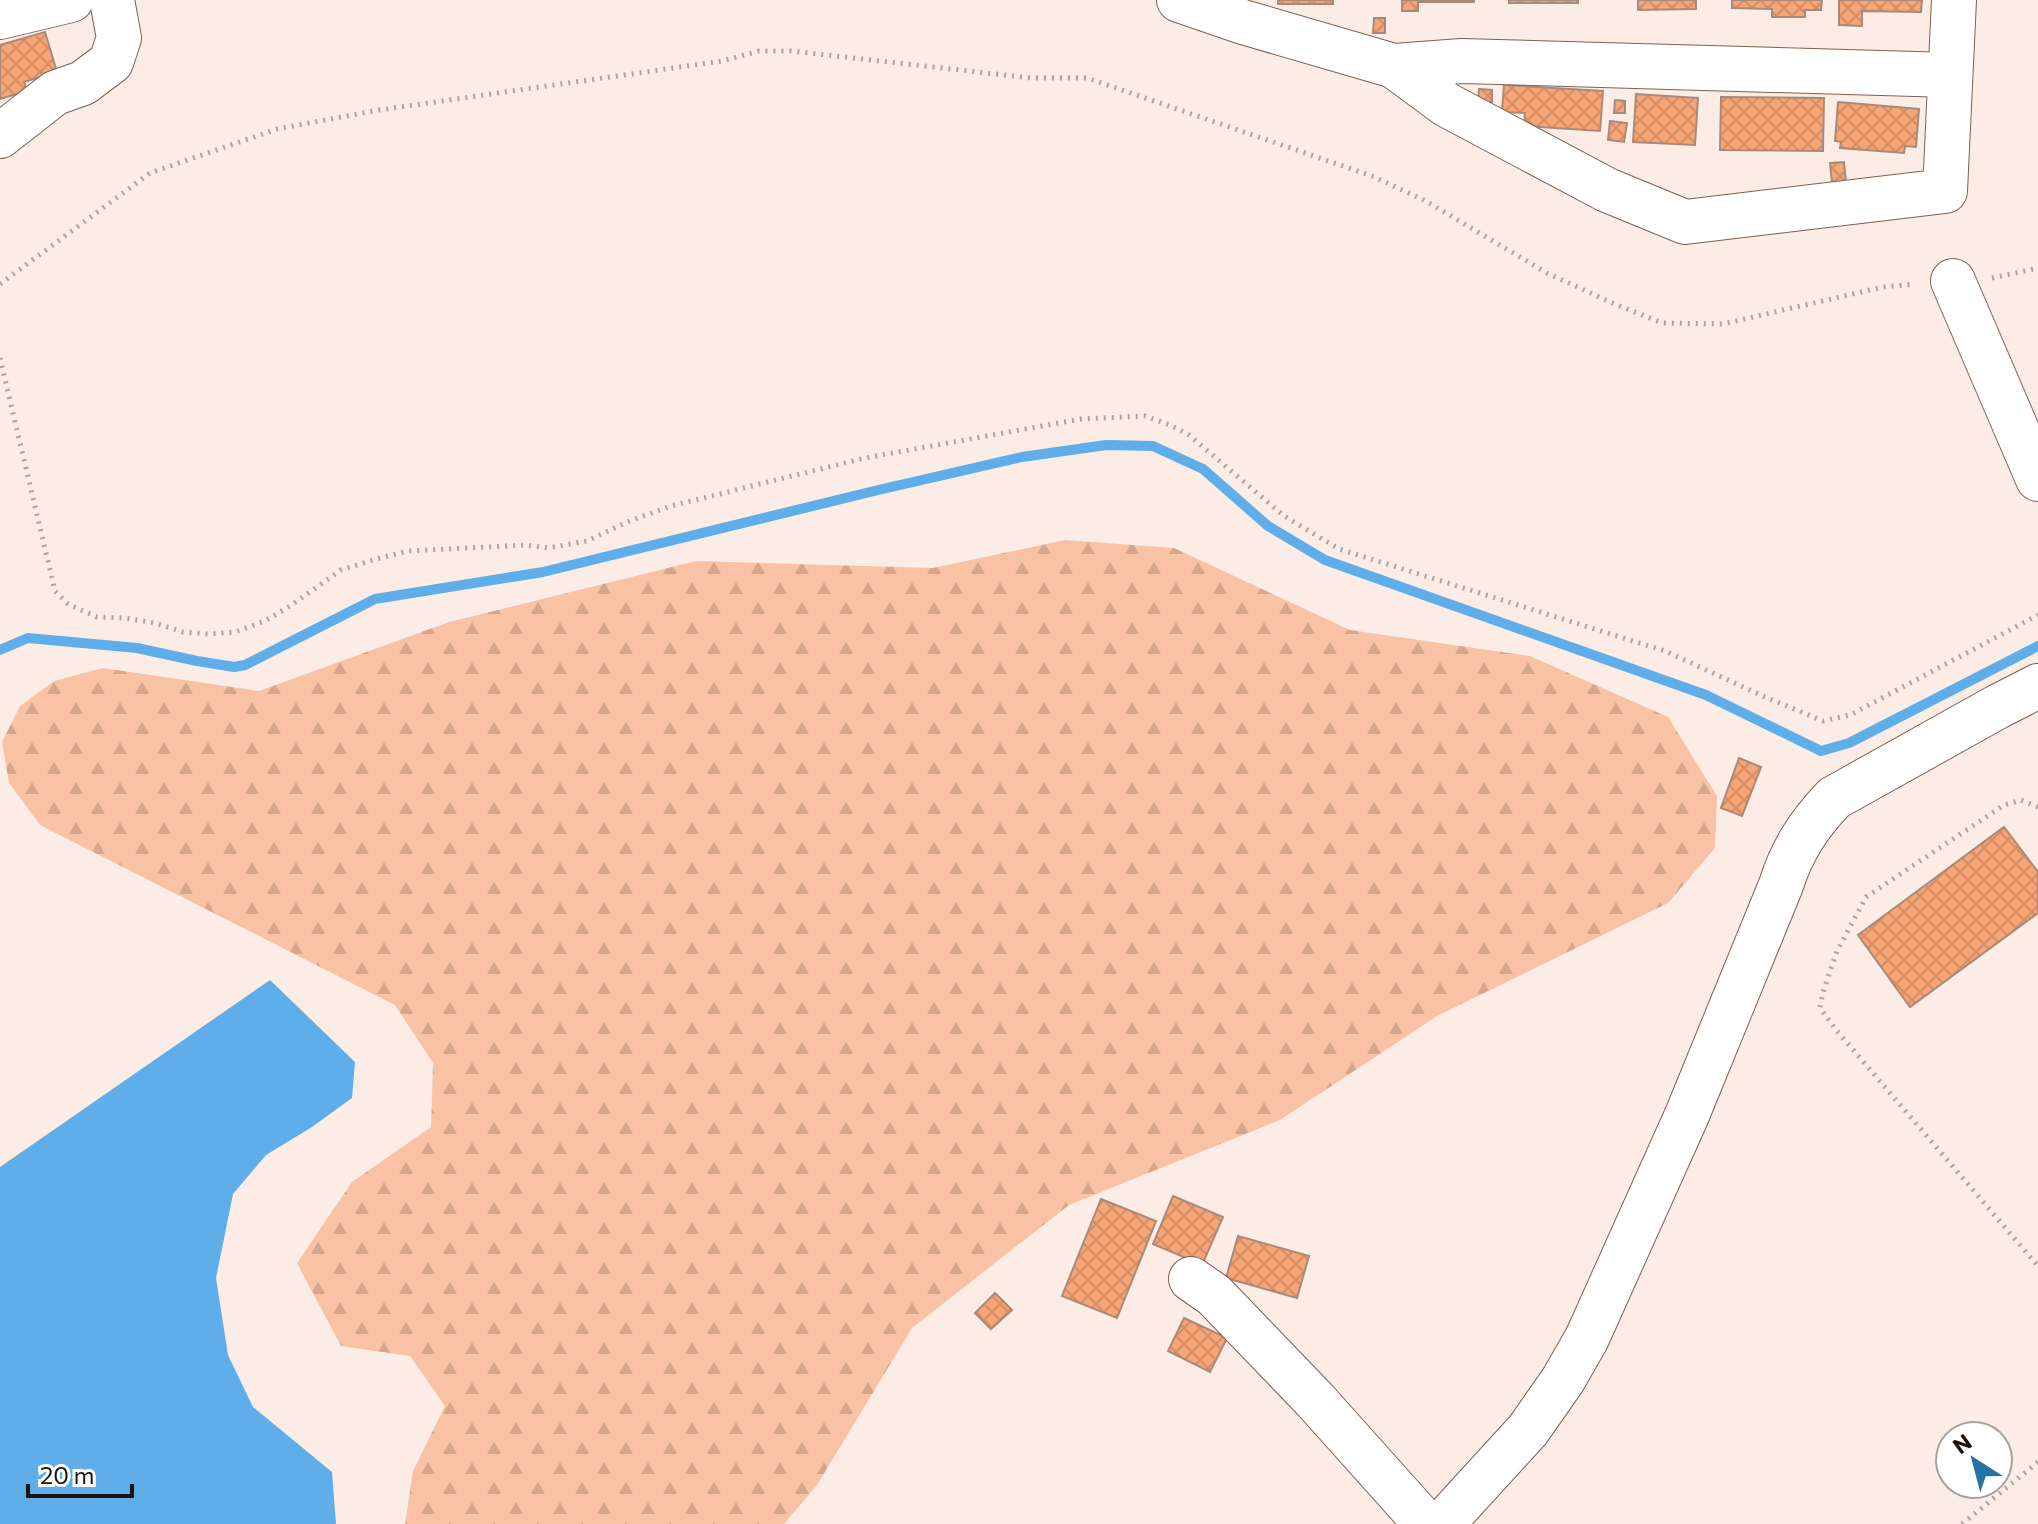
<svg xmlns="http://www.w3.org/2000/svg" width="2038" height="1524" font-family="Commissioner,sans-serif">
<defs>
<pattern id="forest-firs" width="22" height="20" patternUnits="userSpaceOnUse" patternTransform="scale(2)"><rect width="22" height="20" fill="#f9c2a4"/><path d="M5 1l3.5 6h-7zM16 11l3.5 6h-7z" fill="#d5a68c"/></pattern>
<pattern id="building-cross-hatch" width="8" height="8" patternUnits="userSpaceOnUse" patternTransform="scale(2)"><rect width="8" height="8" fill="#f8a575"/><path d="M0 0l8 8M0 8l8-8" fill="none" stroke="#d48d64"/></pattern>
</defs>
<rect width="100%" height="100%" fill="#fbede6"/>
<path fill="url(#forest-firs)" d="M 1065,540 L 1174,548 L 1350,630 L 1530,656 L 1668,717 L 1717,796 L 1715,848 L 1668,903 L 1437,1016 L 1280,1120 L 1069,1205 L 912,1328 L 817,1485 L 784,1524 L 405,1524 L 413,1471 L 445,1406 L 410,1356 L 341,1346 L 297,1263 L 352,1182 L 431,1127 L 433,1063 L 395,1005 L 40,825 L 9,783 L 2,742 L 20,706 L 54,681 L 103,668 L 259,691 L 449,622 L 696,561 L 933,568 Z"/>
<path fill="#5faee9" d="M 270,980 L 355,1062 L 352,1098 L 312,1127 L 266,1155 L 233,1194 L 216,1278 L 228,1355 L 253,1407 L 332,1472 L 336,1524 L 0,1524 L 0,1167 Z"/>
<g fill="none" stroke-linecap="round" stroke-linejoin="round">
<path stroke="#5faee9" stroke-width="10" d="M 0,650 L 28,638 L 137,648 L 197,661 L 234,667 L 245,665 L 375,599 L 543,572 L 874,491 L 1022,457 L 1106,445 L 1153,446 L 1203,469 L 1268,526 L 1325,560 L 1706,695 L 1821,751 L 1849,743 L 2038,646"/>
</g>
<g fill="url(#building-cross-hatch)" stroke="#a88a7a" stroke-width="2">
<rect x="1278" y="0" width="55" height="4"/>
<path d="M 1402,0 L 1474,0 L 1474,2 L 1418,2 L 1418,11 L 1402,11 Z"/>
<rect x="1509" y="0" width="69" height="3"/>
<path d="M 1638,0 L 1696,0 L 1696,9 L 1638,10 Z"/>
<path d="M 1732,0 L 1822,0 L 1821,10 L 1805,10 L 1805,17 L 1772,17 L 1772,9 L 1732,8 Z"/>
<path d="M 1839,0 L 1922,0 L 1921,12 L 1862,11 L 1862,26 L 1839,25 Z"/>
<path d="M 1374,18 L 1385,18 L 1385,33 L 1373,33 Z"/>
<path d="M 45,32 L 57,72 L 24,82 L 27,91 L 0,99 L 0,45 Z"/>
<path d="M 1504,85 L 1603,91 L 1600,131 L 1524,126 L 1525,113 L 1502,112 Z"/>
<path d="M 1479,89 L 1492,90 L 1492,102 L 1478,101 Z"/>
<path d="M 1636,94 L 1698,98 L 1695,145 L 1633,142 Z"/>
<path d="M 1721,97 L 1824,98 L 1823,151 L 1720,150 Z"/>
<path d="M 1615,100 L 1625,101 L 1625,113 L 1614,113 Z"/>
<path d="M 1838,102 L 1919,109 L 1916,147 L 1905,146 L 1904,153 L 1840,148 L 1841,142 L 1835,141 Z"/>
<path d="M 1610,121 L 1627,123 L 1624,142 L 1608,140 Z"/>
<path d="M 1844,162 L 1846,181 L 1832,183 L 1830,163 Z"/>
<path d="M 1739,758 L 1761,767 L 1742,816 L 1721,808 Z"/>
<path d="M 2004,827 L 2038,872 L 2038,913 L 1910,1007 L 1858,935 Z"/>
<path d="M 1173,1196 L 1223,1217 L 1202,1265 L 1153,1244 Z"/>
<path d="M 1101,1199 L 1156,1221 L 1117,1318 L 1062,1296 Z"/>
<path d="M 1238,1236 L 1309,1256 L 1297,1298 L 1226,1278 Z"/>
<path d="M 995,1293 L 1012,1310 L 991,1329 L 975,1313 Z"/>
<path d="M 1184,1318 L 1227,1338 L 1210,1372 L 1168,1351 Z"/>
</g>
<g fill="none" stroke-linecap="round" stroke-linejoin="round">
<defs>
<g id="minor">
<path d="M 1179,0 L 1243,22 L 1394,66 L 1462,61 L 1950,75"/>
<path d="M 0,17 L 71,0"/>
<path d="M 1394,66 L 1447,105 L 1607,190 L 1685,222 L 1945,191 L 1954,0"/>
<path d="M 0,136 L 55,93 L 83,83 L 111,62 L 119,38 L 112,0"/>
<path d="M 1953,281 L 2038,479"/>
<path d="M 1191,1279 L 1214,1295 L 1315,1400 L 1426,1524"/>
<path d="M 1442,1524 L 1528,1430 L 1563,1380 L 1587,1338 L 1687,1115 L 1781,885 C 1792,850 1809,824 1834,798 L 1997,707 L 2038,686"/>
</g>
</defs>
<use href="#minor" stroke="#7d6151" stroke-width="46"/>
<g stroke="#afa29b" stroke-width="5" stroke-dasharray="2 6" stroke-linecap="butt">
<path d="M 1992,278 L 2038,268"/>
<path d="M 0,284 L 150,173 L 277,129 L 379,110 L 722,61 L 759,51 L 791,51 L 1031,78 L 1087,78 L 1372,176 L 1424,200 L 1547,273 L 1610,302 L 1662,323 L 1723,324 L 1883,287 L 1915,284"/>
<path d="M 0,358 L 55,591 L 68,604 L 97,617 L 125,618 L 155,623 L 183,632 L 209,634 L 235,632 L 265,621 L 290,606 L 341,570 L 376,559 L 408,551 L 526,545 L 548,548 L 587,541 L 627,522 L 671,506 L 865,458 L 1081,419 L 1145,416 L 1170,425 L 1189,435 L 1284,516 L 1339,549 L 1665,651 L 1763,696 L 1823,721 L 1850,715 L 2038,615"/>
<path d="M 2038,807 L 2021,800 L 2004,805 L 1866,897 L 1837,951 L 1823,992 L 1820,1008 L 1837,1031 L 2038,1266"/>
<path d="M 1962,1524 L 2038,1462"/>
</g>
<use href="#minor" stroke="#fff" stroke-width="44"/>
</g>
<g transform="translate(1974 1460) rotate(324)"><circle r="38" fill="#ffffff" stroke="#a5a19e" stroke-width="2"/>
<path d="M0-6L14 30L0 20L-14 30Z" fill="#2772a5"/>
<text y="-12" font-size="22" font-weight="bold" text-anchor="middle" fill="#1d130c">N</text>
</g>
<path d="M28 1484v12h104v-12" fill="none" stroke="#1d130c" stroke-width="4"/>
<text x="40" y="1484" font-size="24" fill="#1d130c" stroke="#ffffff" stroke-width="6" paint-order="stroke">20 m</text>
</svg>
